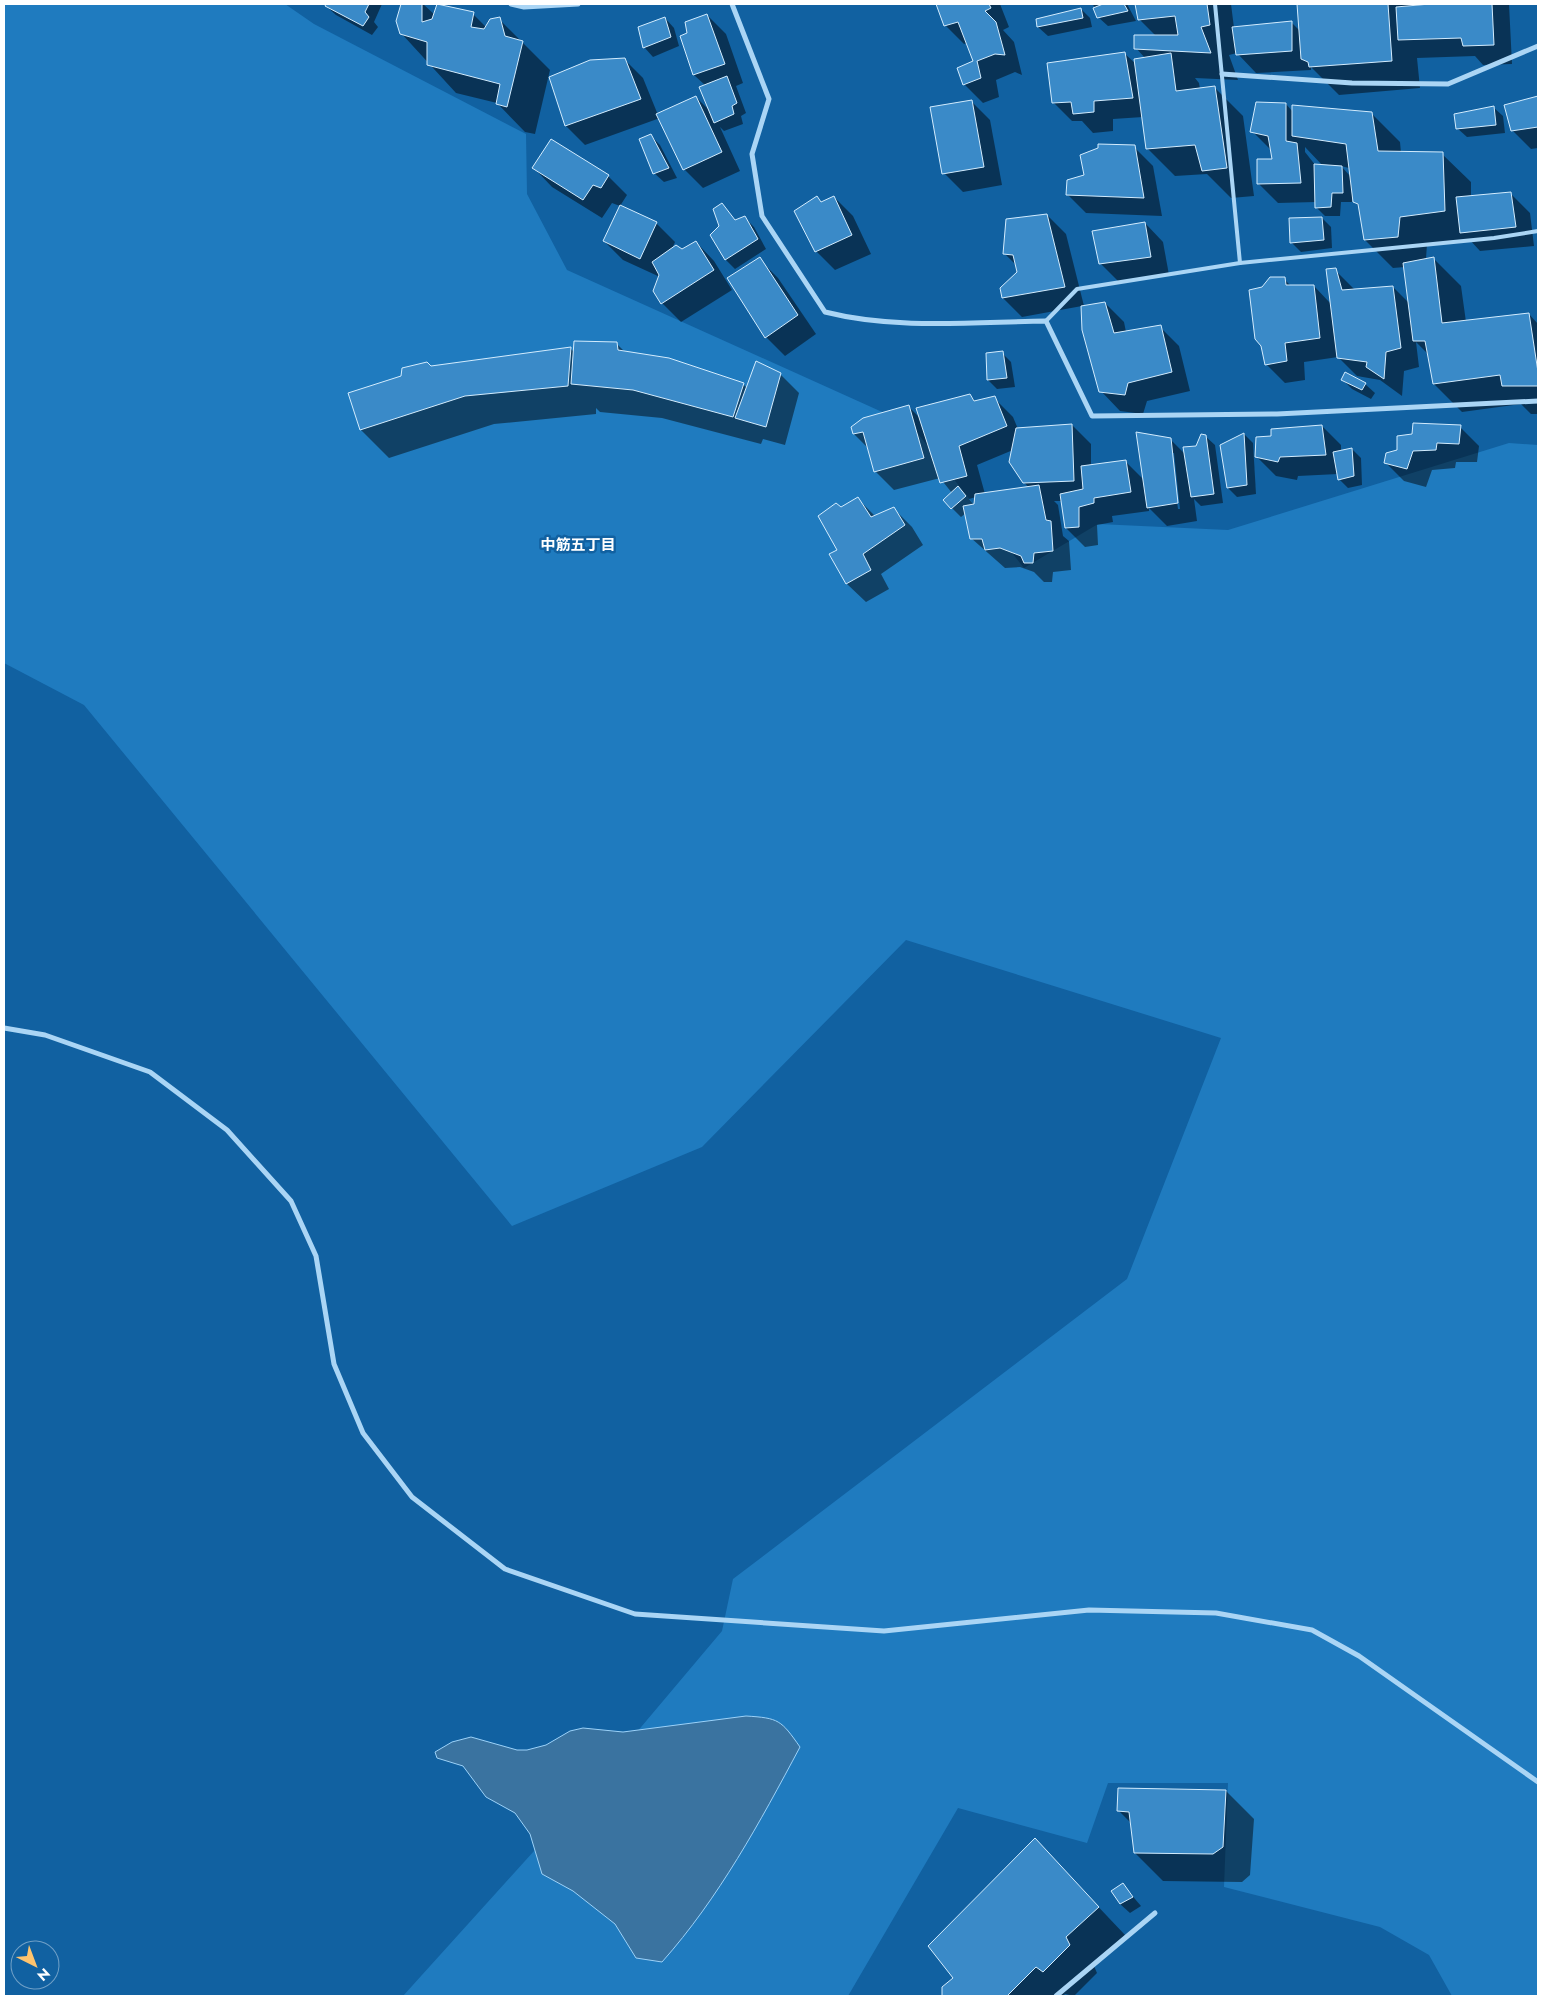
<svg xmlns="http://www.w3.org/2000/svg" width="1542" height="2000" font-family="Jost,'Noto Sans JP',sans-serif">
<rect width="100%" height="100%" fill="#1161a1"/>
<path fill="#1f7bbf" d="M 4,4 L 285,4 L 314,24 L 526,134 L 527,194 L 567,270 L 911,425 L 1024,568 L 1098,524 L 1228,530 L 1509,443 L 1538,445 L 1538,1996 L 1452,1996 L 1429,1955 L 1380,1927 L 1224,1887 L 1228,1783 L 1108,1783 L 1087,1843 L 958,1808 L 848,1996 L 403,1996 L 572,1809 L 722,1631 L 733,1579 L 1127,1279 L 1221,1038 L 906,940 L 702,1147 L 512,1226 L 84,705 L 4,663 Z"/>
<path fill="#3a73a0" stroke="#9cd2f9" d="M 746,1716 C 779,1718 781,1720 800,1747 C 760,1822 719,1898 662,1962 L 636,1958 L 615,1924 L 573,1891 L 542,1874 L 530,1834 L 515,1813 L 486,1797 L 463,1766 L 437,1758 L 435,1752 L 452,1742 L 471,1737 L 517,1750 L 527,1750 L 546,1745 L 570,1731 L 583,1728 L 623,1732 Z"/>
<g fill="#0007" fill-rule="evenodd">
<path d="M 328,4 L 382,4 L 374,22 L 378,27 L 372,35 L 336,15 L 326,6 Z"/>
<path d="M 402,4 L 423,4 L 435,15 L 473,14 L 486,27 L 499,19 L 550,70 L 535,134 L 525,132 L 497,103 L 456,93 L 401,33 L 398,21 Z"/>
<path d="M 937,4 L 1000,4 L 1009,27 L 1003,30 L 1014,42 L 1022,75 L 1015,72 L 996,80 L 999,97 L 983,103 L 964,84 L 975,61 L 967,43 L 964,44 L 945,25 Z"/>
<path d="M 1092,4 L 1127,4 L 1136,21 L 1108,26 L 1098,17 L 1096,8 Z"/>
<path d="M 1137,4 L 1231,4 L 1234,28 L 1291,22 L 1300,31 L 1298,4 L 1419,4 L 1419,6 L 1431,4 L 1509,4 L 1512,64 L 1483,65 L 1475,56 L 1417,58 L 1420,88 L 1339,95 L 1311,67 L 1311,70 L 1256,73 L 1237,53 L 1229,55 L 1238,80 L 1195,78 L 1199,83 L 1200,89 L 1215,88 L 1243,116 L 1254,196 L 1231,198 L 1207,174 L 1175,176 L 1147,148 L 1143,117 L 1113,119 L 1113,131 L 1093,133 L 1082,121 L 1072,121 L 1053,102 L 1124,53 L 1136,64 L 1145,58 L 1136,48 L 1156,36 L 1139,19 Z"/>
<path d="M 1081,9 L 1090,18 L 1092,27 L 1048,36 L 1038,27 Z"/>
<path d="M 707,15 L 726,34 L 743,83 L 736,86 L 746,113 L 741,116 L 743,124 L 724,131 L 720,127 L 740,171 L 703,188 L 684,169 L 660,118 L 585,145 L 566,126 L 550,80 L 591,61 L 624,59 L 643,78 L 658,115 L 696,97 L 711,112 L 706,86 L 694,75 L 689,33 Z"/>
<path d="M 665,18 L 674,28 L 679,46 L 653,57 L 644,47 Z"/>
<path d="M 1538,97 L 1538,148 L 1531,149 L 1512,130 L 1506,106 Z"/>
<path d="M 971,101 L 990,120 L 1002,185 L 963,192 L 944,173 Z"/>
<path d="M 1286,104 L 1293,112 L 1371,113 L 1400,142 L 1401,153 L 1442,154 L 1471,182 L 1471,197 L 1511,194 L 1530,213 L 1534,246 L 1480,251 L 1469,239 L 1427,244 L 1426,259 L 1433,258 L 1461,286 L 1466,322 L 1529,314 L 1538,324 L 1538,414 L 1531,414 L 1521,404 L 1462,412 L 1434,384 L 1429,355 L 1416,342 L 1419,367 L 1404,371 L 1402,396 L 1380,380 L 1357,376 L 1338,357 L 1304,362 L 1305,380 L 1285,383 L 1266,364 L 1263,288 L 1284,279 L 1291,286 L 1314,286 L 1331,304 L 1335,270 L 1355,290 L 1393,287 L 1410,304 L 1405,267 L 1393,268 L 1365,240 L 1359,206 L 1352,199 L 1352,202 L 1341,202 L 1340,216 L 1325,216 L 1316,207 L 1316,202 L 1278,203 L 1259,184 L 1273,160 L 1271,150 L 1252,131 ZM 1305,147 L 1323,166 L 1316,166 L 1305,152 ZM 1341,166 L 1349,168 L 1351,177 Z"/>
<path d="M 1493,107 L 1503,116 L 1505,133 L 1467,137 L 1457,128 Z"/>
<path d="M 651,136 L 660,145 L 677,178 L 664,182 L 654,173 Z"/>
<path d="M 1134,147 L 1153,166 L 1162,216 L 1086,213 L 1067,194 L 1085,176 Z"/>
<path d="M 534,168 L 608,176 L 627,195 L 620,206 L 612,203 L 602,218 L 552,187 Z"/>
<path d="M 817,197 L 822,203 L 834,197 L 853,216 L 871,254 L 835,270 L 816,251 Z"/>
<path d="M 721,205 L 736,221 L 744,217 L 754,227 L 766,249 L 735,269 L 726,260 L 712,235 L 720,226 Z"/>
<path d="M 1047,215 L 1066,234 L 1084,306 L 1105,303 L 1124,322 L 1126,332 L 1160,327 L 1179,346 L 1190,391 L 1147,401 L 1143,414 L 1120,411 L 1101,391 L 1084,330 L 1082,306 L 1022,317 L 1003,298 L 1018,273 L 1017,266 L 1004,253 Z"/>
<path d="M 1322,218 L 1331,227 L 1332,248 L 1301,252 L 1291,242 Z"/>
<path d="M 656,223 L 675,242 L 671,251 L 682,251 L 696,242 L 714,261 L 732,290 L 681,322 L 662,303 L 654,291 L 660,277 L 623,260 L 604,241 Z"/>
<path d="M 1145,223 L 1163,242 L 1169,275 L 1120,283 L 1101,264 Z"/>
<path d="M 1537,255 L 1538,255 L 1538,271 Z"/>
<path d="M 759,259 L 778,278 L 816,334 L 785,356 L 766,337 Z"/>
<path d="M 616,343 L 625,352 L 743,384 L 747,388 L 780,374 L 799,393 L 785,445 L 763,439 L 761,444 L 662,418 L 600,412 L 596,408 L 596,414 L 494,424 L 389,458 L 361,430 L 350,394 L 431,368 L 570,348 L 574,352 Z"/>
<path d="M 1002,353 L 1011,362 L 1015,387 L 997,389 L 988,380 Z"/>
<path d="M 1343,380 L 1365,384 L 1375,393 L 1371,399 L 1352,389 Z"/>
<path d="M 970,395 L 976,402 L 994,398 L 1013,417 L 1018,429 L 1072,425 L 1091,444 L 1091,466 L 1125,461 L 1144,480 L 1170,439 L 1185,454 L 1196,447 L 1205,436 L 1215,445 L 1223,503 L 1201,506 L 1194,499 L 1197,521 L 1167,526 L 1149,508 L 1149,511 L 1112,516 L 1113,522 L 1097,525 L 1098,545 L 1085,547 L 1066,528 L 1062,501 L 1054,501 L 1058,505 L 1063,536 L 1069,541 L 1071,570 L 1053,572 L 1052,582 L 1044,582 L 1034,572 L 1020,567 L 1005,568 L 971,538 L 966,513 L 961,517 L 952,508 L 952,493 L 940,478 L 894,490 L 875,471 L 869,449 L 854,434 L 908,406 L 921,419 ZM 1013,450 L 1024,482 L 1029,488 L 985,494 L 977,465 ZM 1171,453 L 1174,453 L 1180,509 L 1178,509 ZM 976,497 L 975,505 L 974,505 L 969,499 Z"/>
<path d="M 1322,426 L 1341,445 L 1341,451 L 1352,449 L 1361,458 L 1362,485 L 1348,488 L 1339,479 L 1338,474 L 1298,476 L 1297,480 L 1276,476 L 1257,457 L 1272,437 Z"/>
<path d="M 1460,427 L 1479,446 L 1477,462 L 1456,462 L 1455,468 L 1432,470 L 1426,487 L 1404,481 L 1385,462 L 1398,450 Z"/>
<path d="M 1244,434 L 1253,443 L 1256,494 L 1237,497 L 1228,488 L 1222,445 Z"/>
<path d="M 858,499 L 876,517 L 893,508 L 912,527 L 923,545 L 881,574 L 889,589 L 866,602 L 847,584 L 831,554 L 838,551 L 841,508 Z"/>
<path d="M 1226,1791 L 1254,1819 L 1250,1875 L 1242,1882 L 1163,1881 L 1135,1853 L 1132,1824 L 1119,1811 Z"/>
<path d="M 1035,1840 L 1126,1936 L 1094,1966 L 1097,1973 L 1074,1996 L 1065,1994 L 1063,1996 L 943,1996 L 943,1988 L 954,1978 Z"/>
<path d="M 1123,1885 L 1141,1906 L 1130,1913 L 1120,1904 Z"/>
</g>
<g fill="#3a8ac8" stroke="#d3ecfe">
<path d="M 326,4 L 369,4 L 365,12 L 369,17 L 363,26 L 325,6 Z"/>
<path d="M 401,4 L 422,4 L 422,22 L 432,19 L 437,4 L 474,12 L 471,27 L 484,29 L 490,19 L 500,17 L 505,36 L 523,41 L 507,107 L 496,104 L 500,84 L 427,65 L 427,42 L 400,34 L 396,21 Z"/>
<path d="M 936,4 L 989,4 L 991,8 L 985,11 L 996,22 L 1005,55 L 995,54 L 977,61 L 981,78 L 963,85 L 957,68 L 973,61 L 958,22 L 944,26 Z"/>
<path d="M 1103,4 L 1124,4 L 1128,11 L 1097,18 L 1093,8 Z"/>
<path d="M 1135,4 L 1207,4 L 1210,25 L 1201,27 L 1211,53 L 1134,49 L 1134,35 L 1178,35 L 1175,16 L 1138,20 Z"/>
<path d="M 1297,4 L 1388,4 L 1392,61 L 1309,67 L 1308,62 L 1301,59 Z"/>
<path d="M 1430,4 L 1492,4 L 1494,45 L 1463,46 L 1461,38 L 1398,40 L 1396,7 Z"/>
<path d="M 1081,8 L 1083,18 L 1037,27 L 1036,19 Z"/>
<path d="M 707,14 L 725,64 L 693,75 L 680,36 L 687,33 L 685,22 Z"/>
<path d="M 665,17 L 671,37 L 643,48 L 638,27 Z"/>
<path d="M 1292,21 L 1292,51 L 1236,55 L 1232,27 Z"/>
<path d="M 1125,52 L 1133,98 L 1094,101 L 1094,112 L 1073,114 L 1071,102 L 1052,103 L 1047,63 Z"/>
<path d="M 1171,53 L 1176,91 L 1215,86 L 1227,168 L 1202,171 L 1195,145 L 1146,149 L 1134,59 Z"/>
<path d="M 625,58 L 641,99 L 565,126 L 549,77 L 590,60 Z"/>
<path d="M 727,76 L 737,103 L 732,106 L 734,114 L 714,123 L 699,87 Z"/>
<path d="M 696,96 L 722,152 L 683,170 L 656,114 Z"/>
<path d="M 1538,96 L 1538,127 L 1511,131 L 1504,105 Z"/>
<path d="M 972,100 L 984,167 L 942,174 L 930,107 Z"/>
<path d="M 1256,102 L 1286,103 L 1286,141 L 1297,143 L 1301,183 L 1257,184 L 1257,159 L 1272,159 L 1268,136 L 1250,132 Z"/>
<path d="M 1292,105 L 1372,112 L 1378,151 L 1443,152 L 1445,211 L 1400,217 L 1398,237 L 1364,240 L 1358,204 L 1353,202 L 1346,144 L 1292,136 Z"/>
<path d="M 1494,106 L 1496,125 L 1456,129 L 1454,114 Z"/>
<path d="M 651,134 L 669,168 L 653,174 L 639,139 Z"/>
<path d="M 551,139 L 609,175 L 601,188 L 593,185 L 583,200 L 532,168 Z"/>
<path d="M 1098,144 L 1135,145 L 1144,198 L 1066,195 L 1067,180 L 1084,175 L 1080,155 L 1098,148 Z"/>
<path d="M 1314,164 L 1342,166 L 1343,193 L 1332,193 L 1331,207 L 1315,208 Z"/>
<path d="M 1511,192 L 1516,227 L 1460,233 L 1456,197 Z"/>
<path d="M 817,196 L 821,202 L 834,196 L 852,235 L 815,252 L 794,211 Z"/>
<path d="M 722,203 L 735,220 L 745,216 L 758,239 L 725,260 L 710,235 L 719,226 L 713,209 Z"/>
<path d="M 620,205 L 657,222 L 640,259 L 603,241 Z"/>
<path d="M 1047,214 L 1065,287 L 1002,298 L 1000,288 L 1017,272 L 1013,255 L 1003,254 L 1006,219 Z"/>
<path d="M 1322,217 L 1324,240 L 1290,243 L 1289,218 Z"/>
<path d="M 1145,222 L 1151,257 L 1099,264 L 1092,231 Z"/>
<path d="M 696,241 L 714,270 L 661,304 L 653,291 L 659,275 L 652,262 L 676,245 L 682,249 Z"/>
<path d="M 760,257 L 798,315 L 765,338 L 727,278 Z"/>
<path d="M 1434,257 L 1442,323 L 1529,313 L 1538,372 L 1538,386 L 1502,386 L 1500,375 L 1433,384 L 1425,341 L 1413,341 L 1403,263 Z"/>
<path d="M 1336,268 L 1342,290 L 1393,286 L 1401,348 L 1386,352 L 1384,379 L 1366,367 L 1367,362 L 1337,358 L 1326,269 Z"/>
<path d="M 1270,277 L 1285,277 L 1286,285 L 1314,285 L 1320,338 L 1285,343 L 1287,361 L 1265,365 L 1261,346 L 1255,339 L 1249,290 L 1262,287 Z"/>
<path d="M 1105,302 L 1114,333 L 1161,325 L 1172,372 L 1128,383 L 1125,395 L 1099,392 L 1082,330 L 1081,306 Z"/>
<path d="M 574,341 L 617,342 L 618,350 L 669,358 L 744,383 L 733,417 L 633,390 L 571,384 Z"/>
<path d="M 571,347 L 568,386 L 465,396 L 360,430 L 348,393 L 401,376 L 402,368 L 427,362 L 431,366 Z"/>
<path d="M 1003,351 L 1007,378 L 987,380 L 986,353 Z"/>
<path d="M 756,361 L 781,373 L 766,427 L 735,418 Z"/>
<path d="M 1345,372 L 1366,383 L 1362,390 L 1341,380 Z"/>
<path d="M 970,394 L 974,401 L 995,396 L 1007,426 L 959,446 L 967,476 L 940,483 L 916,408 Z"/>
<path d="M 909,405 L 924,458 L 874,472 L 863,432 L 853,434 L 851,427 L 863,418 Z"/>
<path d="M 1413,423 L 1461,425 L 1459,444 L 1437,443 L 1436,450 L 1413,451 L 1407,469 L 1384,463 L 1386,453 L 1397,450 L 1397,436 L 1412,434 Z"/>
<path d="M 1072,424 L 1074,481 L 1023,483 L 1009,462 L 1016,428 Z"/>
<path d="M 1322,425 L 1326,455 L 1280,457 L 1278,462 L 1255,457 L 1256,437 L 1271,436 L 1271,429 Z"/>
<path d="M 1136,432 L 1171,438 L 1178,503 L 1147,508 Z"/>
<path d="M 1244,433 L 1247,485 L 1227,488 L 1220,445 Z"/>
<path d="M 1201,434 L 1206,435 L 1214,494 L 1191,497 L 1183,447 L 1196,446 Z"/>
<path d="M 1352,448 L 1354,476 L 1338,480 L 1333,452 Z"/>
<path d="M 1126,460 L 1131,492 L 1094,498 L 1094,503 L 1079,507 L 1079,527 L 1065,528 L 1060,494 L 1083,489 L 1081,466 Z"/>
<path d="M 1039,485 L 1046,520 L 1051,521 L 1053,551 L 1034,553 L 1033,563 L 1024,563 L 1021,556 L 1000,548 L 985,550 L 982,539 L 970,539 L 963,506 L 974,504 L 975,494 Z"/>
<path d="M 958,486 L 966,496 L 951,509 L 943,500 Z"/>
<path d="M 858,497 L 871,517 L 894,507 L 905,525 L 863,554 L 871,570 L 846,584 L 829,554 L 837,550 L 818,516 L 836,503 L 841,507 Z"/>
<path d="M 1118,1788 L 1226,1790 L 1223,1847 L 1213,1854 L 1134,1853 L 1129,1812 L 1117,1811 Z"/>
<path d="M 1035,1838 L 1099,1907 L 1066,1937 L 1070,1945 L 1043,1972 L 1036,1967 L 1007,1996 L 942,1996 L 942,1987 L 953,1978 L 928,1946 Z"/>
<path d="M 1123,1883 L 1133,1897 L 1120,1904 L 1111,1891 Z"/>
</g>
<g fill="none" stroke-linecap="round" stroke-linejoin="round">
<g stroke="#aad5f5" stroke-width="4">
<path d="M 1215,4 L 1240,263"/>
<path d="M 1046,321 L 1077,289 L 1240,263 L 1494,238 L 1538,231"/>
</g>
<g stroke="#aad5f5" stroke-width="5">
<path d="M 511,4 L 524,7 L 578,4"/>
<path d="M 732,4 L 769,99 L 752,154 L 762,216 L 825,312 C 896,330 973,322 1046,321 L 1092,416 L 1277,414 L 1538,401"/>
<path d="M 1222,74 L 1352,83 L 1448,84 L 1538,46"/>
<path d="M 4,1028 L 45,1035 L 150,1072 L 227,1130 L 291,1201 L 316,1256 L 334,1364 L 363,1433 L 412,1497 L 505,1569 L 635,1614 L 884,1631 L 1089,1610 L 1216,1613 L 1312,1630 L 1359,1656 L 1538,1782"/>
<path d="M 1056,1996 L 1155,1913"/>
</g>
</g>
<g text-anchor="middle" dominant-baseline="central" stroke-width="5" stroke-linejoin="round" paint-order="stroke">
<g font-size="15" font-weight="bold" fill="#fff" stroke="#1161a1">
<text x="578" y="545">中筋五丁目</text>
</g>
</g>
<rect width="1542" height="2000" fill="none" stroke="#ffffff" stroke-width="10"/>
<g transform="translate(35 1965) rotate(138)"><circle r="24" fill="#1161a1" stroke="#70a0c7"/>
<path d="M0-4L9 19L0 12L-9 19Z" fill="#ffc46e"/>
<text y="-8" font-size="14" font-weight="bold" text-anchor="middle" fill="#ffffff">N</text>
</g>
</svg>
